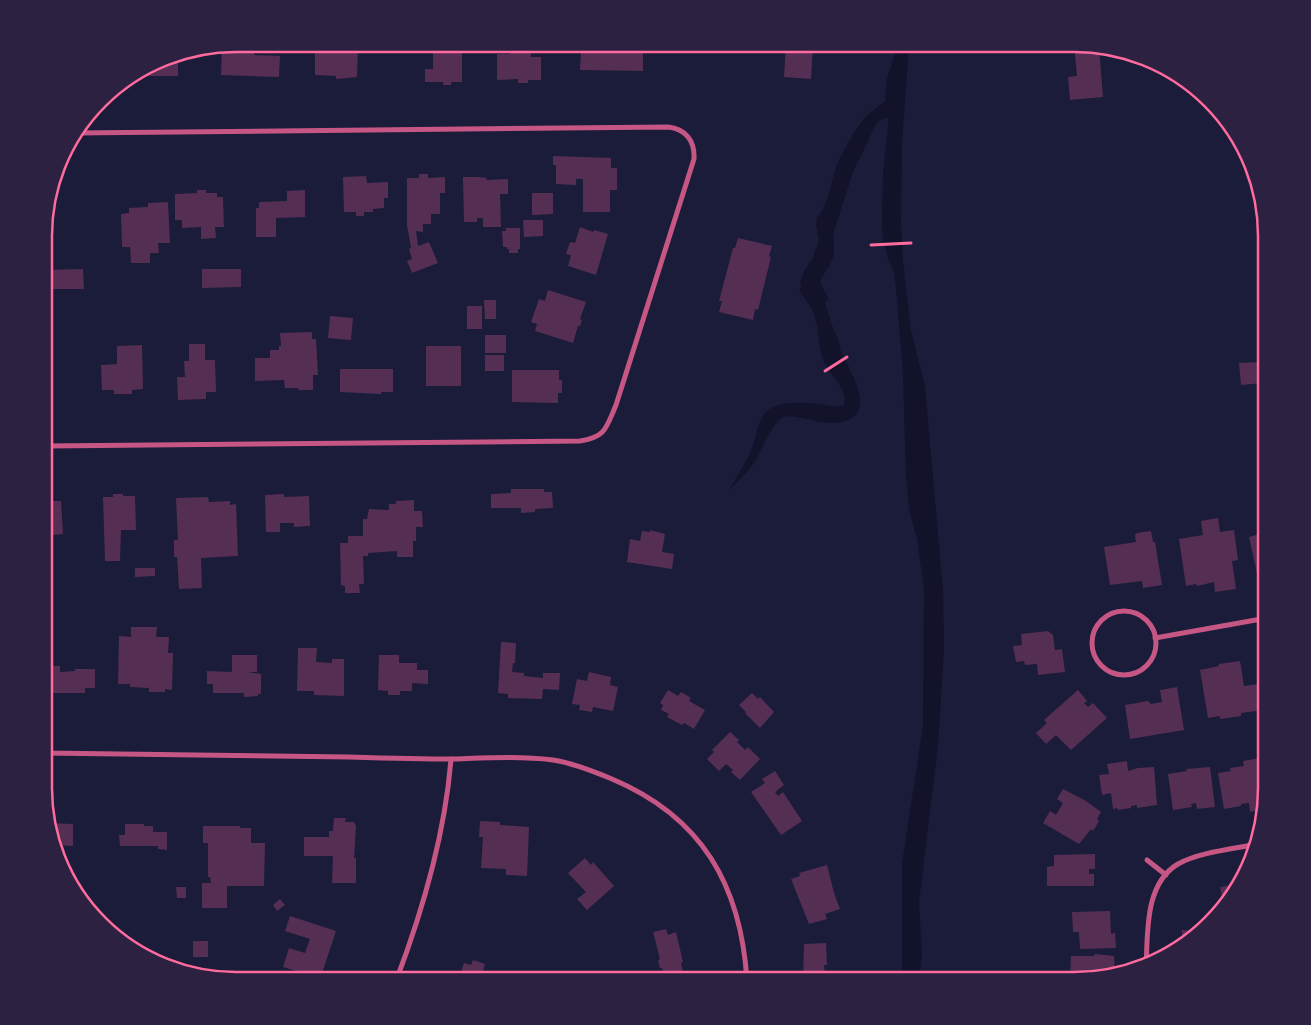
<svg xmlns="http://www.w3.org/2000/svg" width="1311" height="1025" font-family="Signika,sans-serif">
<rect width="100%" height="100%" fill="#1b1b3a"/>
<path fill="#12122b" d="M 898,44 L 909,44 L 902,143 L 901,222 L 903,262 L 911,331 L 925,387 L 943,591 L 944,648 L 938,745 L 919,902 L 922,955 L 919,981 L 902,981 L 902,864 L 923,726 L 924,589 L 917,539 L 909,509 L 906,477 L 903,373 L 896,288 L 894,273 L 888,259 L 883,239 L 882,222 L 883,174 L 889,117 L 882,119 L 876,124 L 853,172 L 833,234 C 834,241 835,251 833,258 C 830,267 822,273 820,283 L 829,299 L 825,302 L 831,323 L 839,342 L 840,349 C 847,366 873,404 852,418 C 829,432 793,410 781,418 C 771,425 760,455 751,467 C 745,475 737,482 730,489 C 736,477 748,460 752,448 C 757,437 757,421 766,412 C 781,397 819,404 837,407 L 844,405 C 848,389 834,380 827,367 C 818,354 820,336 816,321 C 813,309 806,300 799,290 L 802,286 L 800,283 L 805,269 L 812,260 L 819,240 L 816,225 L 817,217 L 822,211 L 828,196 L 837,164 L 853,134 L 866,116 L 885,101 L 887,78 Z"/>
<g fill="#542f53">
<path d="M 237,44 L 254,44 L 254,55 L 280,56 L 279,77 L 221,75 L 222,46 Z"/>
<path d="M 510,44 L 531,44 L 531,57 L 541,57 L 541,80 L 528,80 L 528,83 L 518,83 L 518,79 L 497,80 L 497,54 L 510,54 Z"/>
<path d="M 589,44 L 643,44 L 643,71 L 580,70 L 581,50 L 589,50 Z"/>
<path d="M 786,44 L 813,44 L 811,79 L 784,77 Z"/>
<path d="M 1074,44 L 1087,44 L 1103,48 L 1099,48 L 1103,97 L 1070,100 L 1068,77 L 1077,76 Z"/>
<path d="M 315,45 L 358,45 L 357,77 L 336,79 L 336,76 L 315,75 Z"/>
<path d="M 438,46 L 453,46 L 453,51 L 462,51 L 462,82 L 451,82 L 451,85 L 443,85 L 443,82 L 425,82 L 425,69 L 433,69 L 433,51 L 438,51 Z"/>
<path d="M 174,54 L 178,54 L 178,76 L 142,76 L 142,73 Z"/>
<path d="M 553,156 L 611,158 L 611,168 L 617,168 L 617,190 L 610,190 L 610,212 L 583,212 L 583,179 L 576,179 L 576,185 L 556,184 L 556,165 L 553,165 Z"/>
<path d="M 419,174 L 428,174 L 428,178 L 445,177 L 445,193 L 440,193 L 440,214 L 431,214 L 431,224 L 423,224 L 423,232 L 416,231 L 418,246 L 429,242 L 438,263 L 412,273 L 407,261 L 412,259 L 409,249 L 411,248 L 407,225 L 407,178 L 419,178 Z"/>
<path d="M 366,176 L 367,183 L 388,182 L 388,198 L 384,198 L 384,208 L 373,209 L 373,212 L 364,212 L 364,216 L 356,216 L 356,212 L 344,212 L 343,177 Z"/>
<path d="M 463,177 L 479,177 L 487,178 L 486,180 L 508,179 L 508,194 L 500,194 L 501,227 L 483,227 L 483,218 L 477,218 L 477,222 L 464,222 Z"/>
<path d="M 197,190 L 206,190 L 206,193 L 217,193 L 217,197 L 223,197 L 224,227 L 215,227 L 216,238 L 201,239 L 201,227 L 182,228 L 182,220 L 175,220 L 175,194 L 197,193 Z"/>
<path d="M 305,190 L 305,217 L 276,218 L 276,237 L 256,237 L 256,208 L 259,208 L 259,202 L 287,201 L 287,191 Z"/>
<path d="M 532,193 L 553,193 L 553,214 L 532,215 Z"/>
<path d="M 168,202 L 170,243 L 158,243 L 159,253 L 150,253 L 150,263 L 131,263 L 130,247 L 122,247 L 121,214 L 129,213 L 129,208 L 148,207 L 148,203 Z"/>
<path d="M 523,220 L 543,220 L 543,236 L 524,237 Z"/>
<path d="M 580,227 L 593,232 L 594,230 L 608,234 L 596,275 L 568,266 L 571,255 L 566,254 L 570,242 L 575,243 Z"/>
<path d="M 506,228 L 520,228 L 520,249 L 518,249 L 518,253 L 509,253 L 509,249 L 507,249 L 507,247 L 503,247 L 502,231 L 506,231 Z"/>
<path d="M 738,238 L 772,246 L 769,256 L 771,257 L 758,310 L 755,309 L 753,320 L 719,312 L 722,301 L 719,301 L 733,248 L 735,248 Z"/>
<path d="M 83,269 L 84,289 L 45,289 L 45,270 Z"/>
<path d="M 202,269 L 241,269 L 241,287 L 202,288 Z"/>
<path d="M 548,290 L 586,302 L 580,319 L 582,320 L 580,326 L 578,326 L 573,343 L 535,331 L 537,324 L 531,322 L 539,299 L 545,301 Z"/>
<path d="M 484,300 L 496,300 L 496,319 L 485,319 Z"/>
<rect x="467" y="306" width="15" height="23"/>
<path d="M 330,316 L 353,318 L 351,340 L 328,338 Z"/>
<path d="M 312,332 L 312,339 L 316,339 L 318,375 L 313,375 L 313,390 L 299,390 L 298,388 L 285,388 L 284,380 L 255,381 L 255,358 L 270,358 L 270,350 L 279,350 L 279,346 L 281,346 L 280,333 Z"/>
<rect x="485" y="335" width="21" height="18"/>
<path d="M 189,344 L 205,344 L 205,360 L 215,360 L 216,392 L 206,392 L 206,399 L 178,400 L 177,377 L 185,377 L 184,361 L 189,361 Z"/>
<path d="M 142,345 L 143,389 L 132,390 L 132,394 L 114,394 L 114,390 L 102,390 L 101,365 L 117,364 L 117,346 Z"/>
<rect x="426" y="346" width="35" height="40"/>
<rect x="485" y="355" width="19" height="16"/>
<path d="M 1261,362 L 1263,383 L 1241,385 L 1239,363 Z"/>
<path d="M 340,369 L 393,369 L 393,392 L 381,392 L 381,394 L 340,392 Z"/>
<path d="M 512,370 L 559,370 L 559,380 L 562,380 L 562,393 L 558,393 L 558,403 L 512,402 Z"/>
<path d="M 511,489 L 544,489 L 544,492 L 552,492 L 553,508 L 535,509 L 535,512 L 521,513 L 521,508 L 491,508 L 491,494 L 511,493 Z"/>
<path d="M 113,494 L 123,494 L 123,496 L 135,496 L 136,530 L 121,530 L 120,561 L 105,561 L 103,497 L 113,497 Z"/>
<path d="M 284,494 L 284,497 L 309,496 L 310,526 L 294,527 L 294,523 L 280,523 L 280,532 L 266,532 L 265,495 Z"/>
<path d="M 208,497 L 209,502 L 230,501 L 230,505 L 236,504 L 238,556 L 201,558 L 202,588 L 179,589 L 177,557 L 174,557 L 174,540 L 178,540 L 176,498 Z"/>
<path d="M 414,500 L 414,511 L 422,511 L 423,527 L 416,527 L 416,541 L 413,541 L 413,557 L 397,557 L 397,551 L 368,553 L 368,556 L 363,556 L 364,584 L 359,584 L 360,593 L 345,593 L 345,586 L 341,585 L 340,543 L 348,543 L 348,536 L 363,536 L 363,519 L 367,519 L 369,509 L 389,510 L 389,504 L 396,504 L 396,501 Z"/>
<path d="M 45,501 L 61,501 L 63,534 L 52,535 L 52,531 L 45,531 Z"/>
<path d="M 1218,518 L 1220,532 L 1234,530 L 1238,560 L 1232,561 L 1236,589 L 1215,592 L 1214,582 L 1197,586 L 1196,584 L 1186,586 L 1179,539 L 1203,535 L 1201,521 Z"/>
<path d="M 650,530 L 665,534 L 662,552 L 674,554 L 672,569 L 627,562 L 630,539 L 640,541 L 642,531 L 650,532 Z"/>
<path d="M 1267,530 L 1267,576 L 1258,578 L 1249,537 L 1259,534 L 1258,532 Z"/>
<path d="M 1151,531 L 1153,542 L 1155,542 L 1162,585 L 1143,588 L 1142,581 L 1110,585 L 1104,547 L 1136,542 L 1135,535 L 1137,533 Z"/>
<path d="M 135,568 L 155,568 L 155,576 L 135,577 Z"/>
<path d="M 131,627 L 157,627 L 156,637 L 169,637 L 168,653 L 173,653 L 172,690 L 165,689 L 165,692 L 149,692 L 149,688 L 130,687 L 130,684 L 118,684 L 119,636 L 131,637 Z"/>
<path d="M 1048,631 L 1053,635 L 1055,650 L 1062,649 L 1065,672 L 1038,675 L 1037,664 L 1025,665 L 1024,661 L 1016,662 L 1013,646 L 1022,645 L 1021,634 Z"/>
<path d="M 501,642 L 516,643 L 515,663 L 513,663 L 512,672 L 524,673 L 524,676 L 543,678 L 543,673 L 560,673 L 559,690 L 543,689 L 542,699 L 508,698 L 508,694 L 498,693 Z"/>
<path d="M 298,648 L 317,648 L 316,662 L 332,663 L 332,659 L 344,659 L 344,696 L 314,695 L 314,691 L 297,691 Z"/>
<path d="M 232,655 L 257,655 L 257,672 L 248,672 L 261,674 L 261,694 L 258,694 L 258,696 L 244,697 L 244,693 L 213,693 L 213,684 L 207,684 L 207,671 L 232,672 Z"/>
<path d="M 379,655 L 399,655 L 399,663 L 417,663 L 417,670 L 428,670 L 428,684 L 412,683 L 412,691 L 400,691 L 400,695 L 388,695 L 388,691 L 378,690 Z"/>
<path d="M 1240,661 L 1244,686 L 1259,684 L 1263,710 L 1241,713 L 1241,716 L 1220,719 L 1220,716 L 1208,718 L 1200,670 L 1219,666 L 1219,664 Z"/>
<path d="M 47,666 L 60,666 L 60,672 L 75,671 L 75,669 L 95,669 L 95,688 L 85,688 L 85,693 L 47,693 Z"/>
<path d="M 589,672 L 611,677 L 610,685 L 618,687 L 613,711 L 593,707 L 592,712 L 579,710 L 580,705 L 572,704 L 577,679 L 587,681 Z"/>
<path d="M 1177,687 L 1184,730 L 1130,739 L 1125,705 L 1148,701 L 1151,704 L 1162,702 L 1160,690 Z"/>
<path d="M 668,690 L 678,696 L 681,692 L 691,698 L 689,701 L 705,710 L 694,729 L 684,723 L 682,725 L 667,717 L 669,714 L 661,710 L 663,705 L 660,703 Z"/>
<path d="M 1078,690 L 1087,701 L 1084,703 L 1088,707 L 1093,703 L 1107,718 L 1071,750 L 1056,735 L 1046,744 L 1036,733 L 1047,723 L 1044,720 Z"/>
<path d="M 752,693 L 758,699 L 760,697 L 774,712 L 760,728 L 745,713 L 746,712 L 739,705 Z"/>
<path d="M 730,732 L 739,740 L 737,742 L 745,750 L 748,747 L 760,759 L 740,780 L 731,772 L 733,770 L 726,764 L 719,771 L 707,759 L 714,752 L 712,750 Z"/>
<path d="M 1260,758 L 1267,800 L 1265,809 L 1250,812 L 1249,803 L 1241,804 L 1241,806 L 1224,809 L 1218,773 L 1231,771 L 1230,768 L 1244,766 L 1243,761 Z"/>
<path d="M 1127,761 L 1128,771 L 1138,768 L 1154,767 L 1157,805 L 1137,808 L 1137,805 L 1131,806 L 1131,808 L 1118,810 L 1117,808 L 1113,809 L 1111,793 L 1102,795 L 1099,775 L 1109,774 L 1107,764 Z"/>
<path d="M 1210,767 L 1215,807 L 1197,809 L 1196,803 L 1191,804 L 1192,807 L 1173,810 L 1168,774 L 1187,771 L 1186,769 Z"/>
<path d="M 775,771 L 784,785 L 775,792 L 778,796 L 783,792 L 802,821 L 781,835 L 751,792 L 765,783 L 762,779 Z"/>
<path d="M 1063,789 L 1086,801 L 1101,812 L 1097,819 L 1099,821 L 1093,831 L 1091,829 L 1079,844 L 1043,823 L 1050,811 L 1056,815 L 1063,803 L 1057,799 Z"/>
<path d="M 334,818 L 346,818 L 345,822 L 354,822 L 356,826 L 354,858 L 356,858 L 356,883 L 332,883 L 333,856 L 304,856 L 304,837 L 329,837 L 329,831 L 333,831 Z"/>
<path d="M 480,821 L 500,822 L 500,825 L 529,827 L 527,876 L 506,875 L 506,869 L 481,868 L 483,837 L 479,837 Z"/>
<path d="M 50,823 L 73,824 L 73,846 L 56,845 Z"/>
<path d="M 125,824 L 144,824 L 144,826 L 153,826 L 153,832 L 167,832 L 167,850 L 158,849 L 158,846 L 120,846 L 119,835 L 125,835 Z"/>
<path d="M 203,826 L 240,826 L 240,828 L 251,828 L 251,843 L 265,843 L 264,886 L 227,886 L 227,908 L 202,908 L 202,883 L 211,883 L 210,877 L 208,877 L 208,843 L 203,843 Z"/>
<path d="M 1095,854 L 1095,869 L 1089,869 L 1089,874 L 1094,874 L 1094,886 L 1047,886 L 1047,867 L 1054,866 L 1054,855 Z"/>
<path d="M 585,858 L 591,865 L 593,862 L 614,886 L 587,910 L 577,899 L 586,892 L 568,873 Z"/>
<path d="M 827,865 L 834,893 L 840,909 L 825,914 L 827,919 L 809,924 L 791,879 L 800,876 L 799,873 Z"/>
<path d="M 1233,885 L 1236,888 L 1224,909 L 1220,887 Z"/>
<path d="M 176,887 L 186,887 L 186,898 L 177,898 Z"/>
<path d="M 280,899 L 285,905 L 277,911 L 273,905 Z"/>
<path d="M 1110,911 L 1111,934 L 1115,933 L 1116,948 L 1080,949 L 1079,932 L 1073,932 L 1072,912 Z"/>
<path d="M 290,916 L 336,931 L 321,976 L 319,976 L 318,981 L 294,981 L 296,971 L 283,967 L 289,948 L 305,953 L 310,939 L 285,931 Z"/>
<path d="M 666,929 L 668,935 L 676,932 L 683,962 L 681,963 L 683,972 L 665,976 L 662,968 L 660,968 L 658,960 L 660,959 L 653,932 Z"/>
<path d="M 1182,930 L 1198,931 L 1182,943 Z"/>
<rect x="193" y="941" width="15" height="16"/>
<path d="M 826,943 L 827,965 L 824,965 L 825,976 L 822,976 L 822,981 L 803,981 L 804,944 Z"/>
<path d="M 1095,954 L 1114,956 L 1115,973 L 1070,981 L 1071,956 L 1094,956 Z"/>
<path d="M 473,960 L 485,964 L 480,981 L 451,981 L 454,973 L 460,975 L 464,963 L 471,965 Z"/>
</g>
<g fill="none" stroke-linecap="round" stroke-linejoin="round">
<g stroke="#ff6b9d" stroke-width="3">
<path d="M 871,245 L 911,243"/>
<path d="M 825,371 L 847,357"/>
</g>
<g stroke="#c65784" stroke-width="5">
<path d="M 45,446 L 580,441 C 606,437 606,428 616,405 L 694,159 C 695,141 686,129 668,127 L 75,133"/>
<circle cx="1124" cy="643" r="32"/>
<path d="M 1155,638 L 1267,618"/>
<path d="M 44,753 C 146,754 247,756 349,757 C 383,758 418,759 453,759 C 486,758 520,756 553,760 C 573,763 593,771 612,779 C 702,817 741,885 747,981"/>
<path d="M 1147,860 L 1166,875"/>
<path d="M 1146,967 C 1148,934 1144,884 1178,864 C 1200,852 1233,849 1257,844"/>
<path d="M 396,981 C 423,910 445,834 451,759"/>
</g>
</g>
<path d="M0 0H1311V1025H0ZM236 52H1074A184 184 0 0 1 1258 236V788A184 184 0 0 1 1074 972H236A184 184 0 0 1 52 788V236A184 184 0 0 1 236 52Z" fill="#2d2142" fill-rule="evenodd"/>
<path fill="none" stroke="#ff6b9d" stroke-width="2.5" d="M236 52H1074A184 184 0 0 1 1258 236V788A184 184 0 0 1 1074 972H236A184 184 0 0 1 52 788V236A184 184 0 0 1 236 52Z"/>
</svg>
